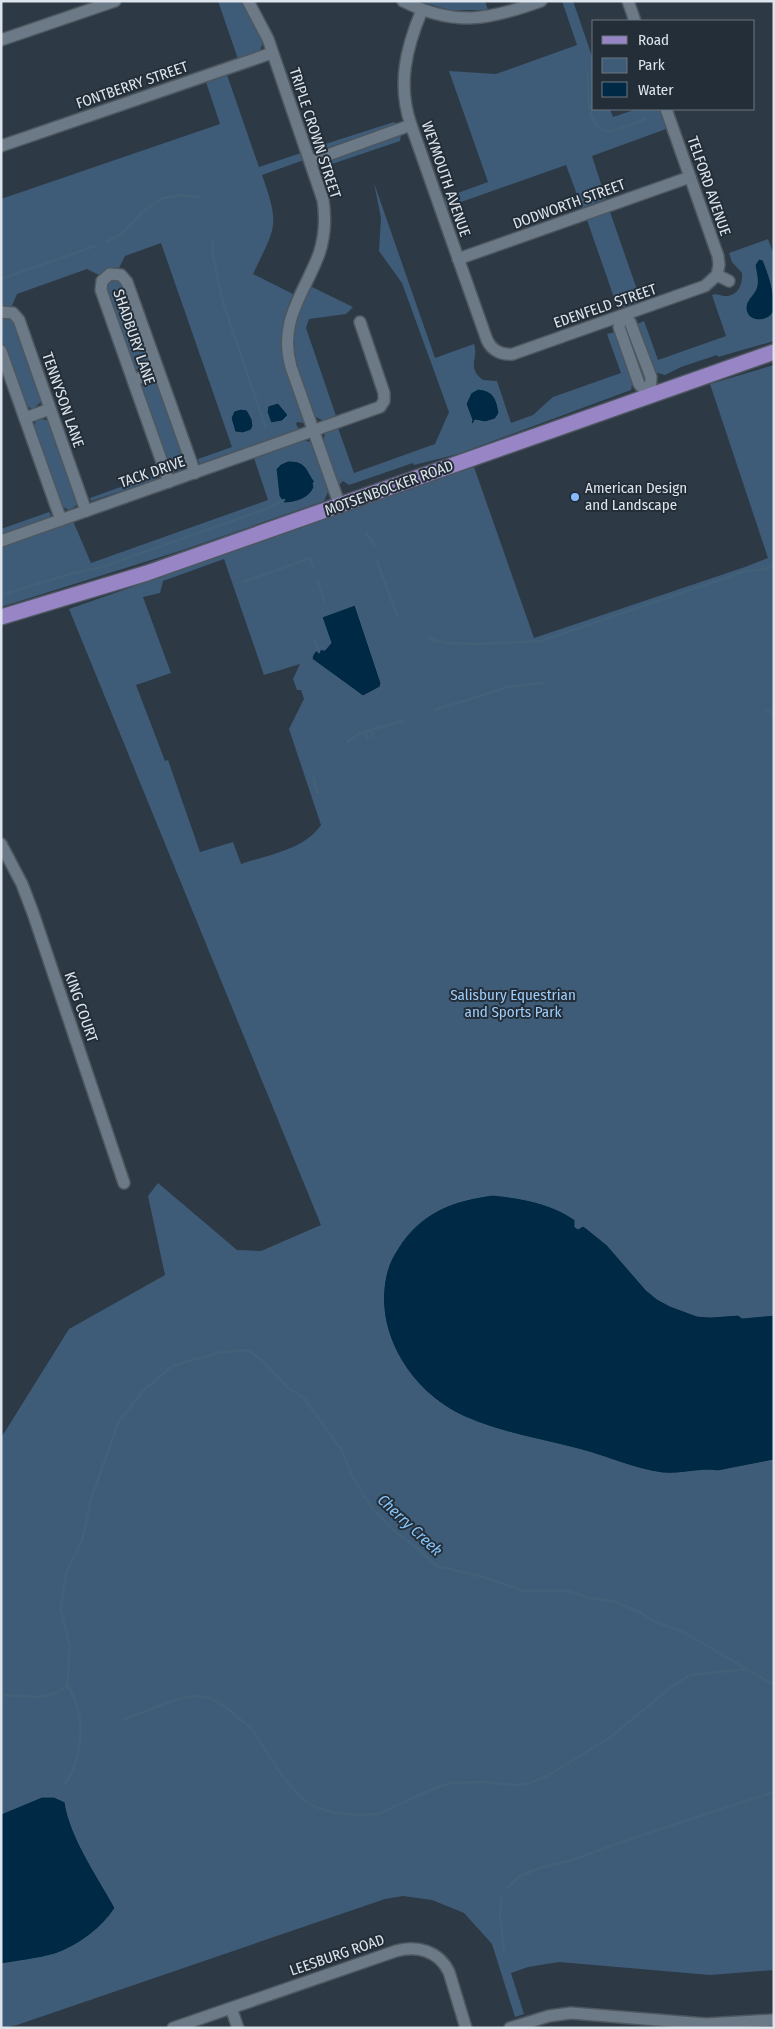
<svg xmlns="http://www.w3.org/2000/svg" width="775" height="2029" font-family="'Fira Sans Condensed',sans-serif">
<rect width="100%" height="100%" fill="#2d3944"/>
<g fill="#3e5c78" fill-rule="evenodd">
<path d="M 218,1 L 241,1 L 263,42 L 260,51 L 238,59 Z"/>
<path d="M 419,1 L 485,1 L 488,10 L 449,10 Z"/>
<path d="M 562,1 L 573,1 L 594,62 L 594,109 L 610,109 L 613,117 L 637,109 L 659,109 L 666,129 L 592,156 L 606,199 L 582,208 L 566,165 L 447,207 L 444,198 L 488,182 L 449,71 L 496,74 L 577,45 Z"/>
<path d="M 227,75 L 259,167 L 301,153 L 304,160 L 262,175 C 280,226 276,226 253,274 L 293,294 C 278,326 281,357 293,390 C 297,401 302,412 304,423 L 297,422 L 296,424 L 299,429 L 201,463 L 199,463 L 198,459 L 232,447 L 161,243 L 125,256 L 119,268 L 106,269 L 99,275 L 87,269 L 17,294 L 12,306 L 1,306 L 1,199 L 220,124 L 206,82 Z"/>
<path d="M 394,122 L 397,124 L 318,151 L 319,146 Z"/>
<path d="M 401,135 L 400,141 L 326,166 L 322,163 Z"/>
<path d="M 374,183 L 435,358 L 474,344 C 479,359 466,367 483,380 L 497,381 L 511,423 L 533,415 L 553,397 L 621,373 L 607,334 L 615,332 L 633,381 L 631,390 L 458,454 L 414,465 L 413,463 L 349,485 L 343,481 L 339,485 L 323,442 L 325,433 L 338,428 L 354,473 L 435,444 L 449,412 L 402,283 L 379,251 L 381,218 Z"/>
<path d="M 610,212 L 641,301 L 618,309 L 587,220 Z"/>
<path d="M 768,239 L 774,255 L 774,341 L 718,357 L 717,355 L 681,367 L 665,375 L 654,372 L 637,324 L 644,321 L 658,360 L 726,336 L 712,295 C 717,293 719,295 724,296 C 738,297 743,284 742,273 L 732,262 L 729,253 Z"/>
<path d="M 114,278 L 122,282 L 149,357 L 149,362 L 145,368 L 138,370 L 134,368 L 105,285 L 108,280 Z"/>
<path d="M 310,286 L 353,307 L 346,314 L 309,319 L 306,328 L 336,416 L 324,421 L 314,416 C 303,383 287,350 297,314 C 300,305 306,295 310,286 Z"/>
<path d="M 7,317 L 15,321 L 42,401 L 33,409 L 26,406 L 24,403 L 1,339 L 1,318 Z"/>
<path d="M 774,365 L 774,1970 L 710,1975 L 559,1962 L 528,1967 L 511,1973 L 524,2014 L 515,2017 L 492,1944 L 464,1913 L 432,1900 L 403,1896 L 385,1899 L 17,2025 L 1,2028 L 1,1438 L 69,1329 L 165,1275 L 148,1196 L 158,1183 L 237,1250 L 261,1251 L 321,1225 L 69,609 L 474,467 L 534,638 L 745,567 L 768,558 L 710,384 ZM 224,559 L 264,675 L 300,664 L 293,679 L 297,690 L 301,690 L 304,699 L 289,729 L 321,825 C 304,850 267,855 241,864 L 233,842 L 200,852 L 168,760 L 165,761 L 136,685 L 171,673 L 143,597 L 160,593 L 163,581 Z"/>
<path d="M 149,379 L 155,381 L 158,385 L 185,461 L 181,470 L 173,472 L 167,467 L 141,387 Z"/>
<path d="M 42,419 L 49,421 L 78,500 L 76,506 L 69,510 L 61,506 L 33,427 L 36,421 Z"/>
<path d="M 302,440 L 311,442 L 313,446 L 328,492 L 324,501 L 183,550 L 1,607 L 1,546 L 73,521 L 91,563 L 268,500 L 254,458 Z"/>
<path d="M 157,474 L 160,476 L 155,480 L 91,501 L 90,498 Z"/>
<path d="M 49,512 L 51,515 L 48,518 L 1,534 L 1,529 Z"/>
</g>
<g fill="#002946" stroke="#426178">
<path d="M 759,259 L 763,260 C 769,275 775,292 774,309 C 772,322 748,325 746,309 C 745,301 753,296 756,289 C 759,281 756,272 755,265 Z"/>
<path d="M 478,389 C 493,390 497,399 499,413 L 495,419 L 485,422 L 475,420 L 473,424 L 471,423 L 472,420 L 466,404 L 471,393 Z"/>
<path d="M 278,403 L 288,415 L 282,421 L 271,423 L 267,412 L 268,406 Z"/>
<path d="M 241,409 L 247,410 L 252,419 L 253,426 L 251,430 L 243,433 L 235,432 L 231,418 L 234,411 Z"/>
<path d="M 288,461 C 307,460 307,472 315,482 L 313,483 L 314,487 C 310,498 296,503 284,503 L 279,496 L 276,469 L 281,464 Z"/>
<path d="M 355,605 L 381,683 L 380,687 L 363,696 L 312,659 C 313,652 317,649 325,650 L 331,643 L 322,617 Z"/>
<path d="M 493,1195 C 521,1198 551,1203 575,1220 L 575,1227 L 578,1229 L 583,1226 L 586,1228 L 607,1245 L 646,1290 L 657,1299 L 670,1306 L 697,1316 L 710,1317 L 738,1315 L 742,1318 L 774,1315 L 774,1460 L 718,1471 C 700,1468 681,1475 662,1473 C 633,1469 606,1456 578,1449 C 540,1439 501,1433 465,1417 C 409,1392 368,1326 389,1265 C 392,1257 397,1250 402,1242 C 426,1210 455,1200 493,1195 Z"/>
<path d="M 42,1797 L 54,1797 L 65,1802 C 70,1837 98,1877 115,1908 C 102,1928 78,1946 55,1954 C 38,1959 18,1961 1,1964 L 1,1814 Z"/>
</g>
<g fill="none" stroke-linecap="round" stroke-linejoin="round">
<g stroke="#426178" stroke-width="2.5">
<path d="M 587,74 C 589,90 585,130 608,131 C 620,131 634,123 645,119"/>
<path d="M 213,239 L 213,256 L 223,303 L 266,428"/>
<path d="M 106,242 L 123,233 L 142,212 L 161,199 L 180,195 L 199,197"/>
<path d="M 1,279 L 95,246"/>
<path d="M 366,532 L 375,546"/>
<path d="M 377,562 L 398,617"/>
<path d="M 318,581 L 324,601"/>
<path d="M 244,582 L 310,558 L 313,567"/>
<path d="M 1,595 L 70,574 L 102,567 L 266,509 L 284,500"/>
<path d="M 430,637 L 434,640"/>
<path d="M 428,639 L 447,643 L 478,644 L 541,641 L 746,571 L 767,569 L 774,565"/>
<path d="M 315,640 L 319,652"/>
<path d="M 435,710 L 508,687 L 543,683"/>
<path d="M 766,710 L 774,714"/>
<path d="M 371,730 L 373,737"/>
<path d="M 364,732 L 368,739"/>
<path d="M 347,742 L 360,733 L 403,721"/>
<path d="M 313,778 L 318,793"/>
<path d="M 1,1695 C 24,1695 48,1703 67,1685 L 70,1647 L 61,1610 L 64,1584 L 67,1571 L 83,1538 L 90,1502 L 119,1421 L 143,1391 L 171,1367 L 185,1362 L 222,1352 L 245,1350 L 252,1353 L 263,1361 L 288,1388 L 303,1397 L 341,1449 L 352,1476 L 372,1508 L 393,1530 L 416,1547 L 437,1566 L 483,1577 L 524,1591 L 567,1591 L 589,1598 L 616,1602 L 639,1612 L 654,1621 L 685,1633 L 774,1685"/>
<path d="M 122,1720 L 181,1698 L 198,1696 L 210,1698 L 223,1705 L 252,1729 L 282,1776 L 303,1799 L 315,1807 L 336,1813 L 359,1815 L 378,1814 L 435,1788 L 450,1783 L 486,1782 L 515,1785 L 530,1783 L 547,1776 L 612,1736 L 675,1684 L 691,1675 L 746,1669"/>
<path d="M 65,1784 C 84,1755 87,1715 67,1685"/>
<path d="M 507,1888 L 520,1876 L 539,1868 L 572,1860 L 642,1835 L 774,1792"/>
<path d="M 502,1898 L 500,1914 L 504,1953"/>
</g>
<defs>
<g id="minor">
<path d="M 248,1 L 268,39 L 323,200 C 326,219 325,236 319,254 C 304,294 278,321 291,367 L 340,506"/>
<path d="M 403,1 C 455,27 489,20 541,1"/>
<path d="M 628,1 L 635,21"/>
<path d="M 422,10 C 406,48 397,85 411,125 L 487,340 C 492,351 502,355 513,354 L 705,286 L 717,275 L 719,265 L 718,256 L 666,109"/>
<path d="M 1,40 L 115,1"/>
<path d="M 1,146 L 272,53"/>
<path d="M 311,161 L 411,125"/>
<path d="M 458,259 L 690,177"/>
<path d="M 717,275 L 729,281"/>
<path d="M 1,312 L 13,313 L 19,320 L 86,511"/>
<path d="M 621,316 L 630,322 L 651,377 L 650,396 L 639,384 L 619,327 Z"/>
<path d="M 1,351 L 61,520"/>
<path d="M 134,380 L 158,371"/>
<path d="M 25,418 L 50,409"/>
<path d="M 169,482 L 101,290 L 102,281 L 110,274 L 121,275 L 127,282 L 195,473"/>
<path d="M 1,541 L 380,407 L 384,401 L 384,393 L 360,322"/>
<path d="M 1,844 L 22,884 L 33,913 L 124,1183"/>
<path d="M 231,2008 L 238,2028"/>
<path d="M 173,2028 L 396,1951 C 417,1945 439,1951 449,1972 L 466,2028"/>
<path d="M 510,2028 L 549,2016 L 571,2013 L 706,2024 L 774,2020"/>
</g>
<path id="major" d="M 1,617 L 147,573 L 774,352"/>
</defs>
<use href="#minor" stroke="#4d5760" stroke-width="14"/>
<use href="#major" stroke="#4d5760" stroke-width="18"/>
<use href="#minor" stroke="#6c7986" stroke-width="11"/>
<use href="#major" stroke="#9885c6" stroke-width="15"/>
</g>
<circle fill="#86bbfb" stroke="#232e39" stroke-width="2" cx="575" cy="497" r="5"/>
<g text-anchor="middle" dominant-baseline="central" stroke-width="4" stroke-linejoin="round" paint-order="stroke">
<g font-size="15" fill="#dde4eb" stroke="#232e39">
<text transform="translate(132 85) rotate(-19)">FONTBERRY STREET</text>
<text transform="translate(315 133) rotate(72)">TRIPLE CROWN STREET</text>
<text transform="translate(446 179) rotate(71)">WEYMOUTH AVENUE</text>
<text transform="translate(709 186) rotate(71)">TELFORD AVENUE</text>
<text transform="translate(569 204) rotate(-20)">DODWORTH STREET</text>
<text transform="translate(605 306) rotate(-19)">EDENFELD STREET</text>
<text transform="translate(134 337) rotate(71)">SHADBURY LANE</text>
<text transform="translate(63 400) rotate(71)">TENNYSON LANE</text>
<text transform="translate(152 472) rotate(-19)">TACK DRIVE</text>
<text transform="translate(389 488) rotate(-20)">MOTSENBOCKER ROAD</text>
<text transform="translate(81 1007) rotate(71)">KING COURT</text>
<text transform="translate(337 1955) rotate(-19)">LEESBURG ROAD</text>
</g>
<g font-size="15" fill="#dde4eb" stroke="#232e39" text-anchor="start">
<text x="585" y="488">American Design<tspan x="585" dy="17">and Landscape</tspan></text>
</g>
<g font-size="15" fill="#9eccf9" stroke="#232e39">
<text x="513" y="995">Salisbury Equestrian<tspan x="513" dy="17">and Sports Park</tspan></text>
</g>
<g font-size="16" font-style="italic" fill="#86c5fa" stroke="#232e39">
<text transform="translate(410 1525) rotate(43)">Cherry Creek</text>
</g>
</g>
<rect width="775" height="2029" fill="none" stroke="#dde4eb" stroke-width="5"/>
<rect x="592" y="20" width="162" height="90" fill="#232e39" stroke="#6d7780"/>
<rect x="602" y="36" width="25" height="8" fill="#9885c6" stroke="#6d7780"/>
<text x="638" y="45" font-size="15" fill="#dde4eb">Road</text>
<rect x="602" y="58" width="25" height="15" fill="#3e5c78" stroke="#6d7780"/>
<text x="638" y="70" font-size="15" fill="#dde4eb">Park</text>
<rect x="602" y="82" width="25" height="15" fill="#002946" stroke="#6d7780"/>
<text x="638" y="95" font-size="15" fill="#dde4eb">Water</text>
</svg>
